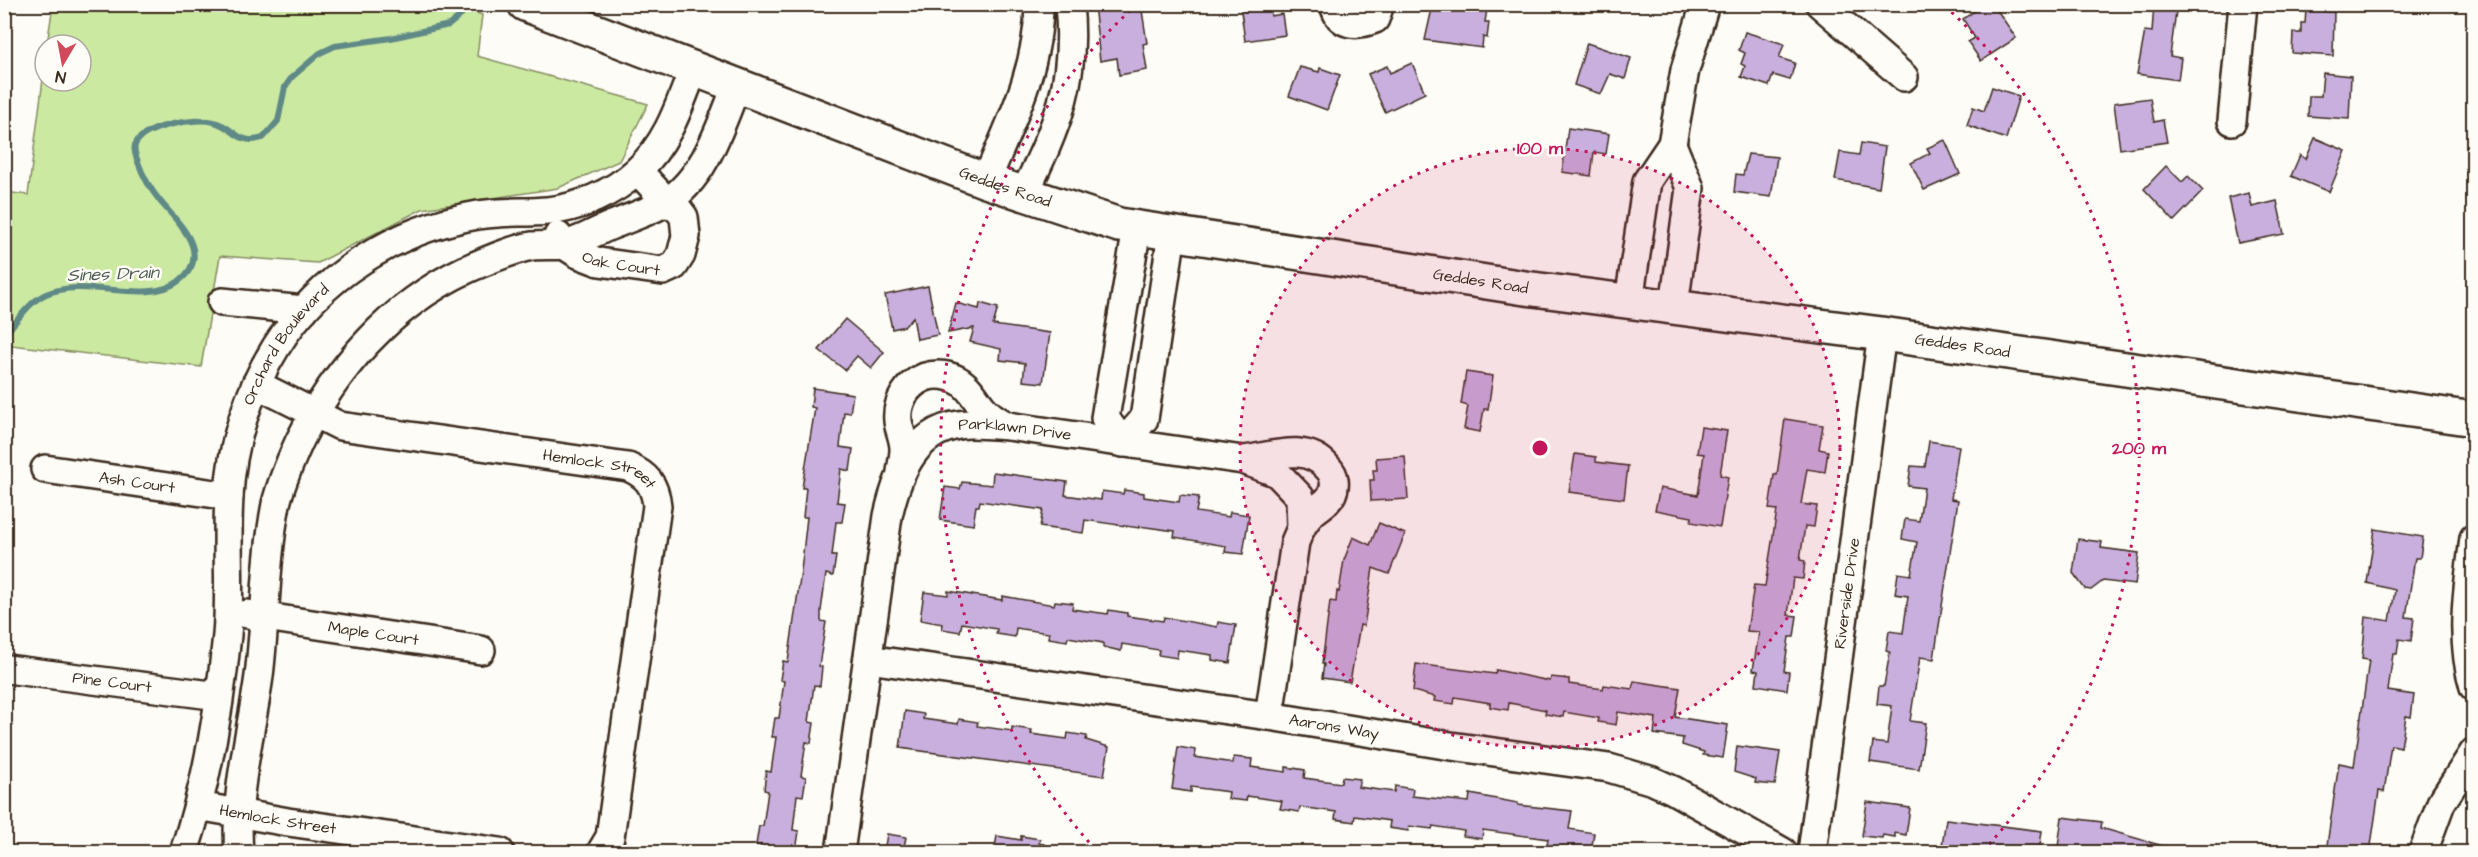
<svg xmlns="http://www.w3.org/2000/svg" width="2478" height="857" font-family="'Architects Daughter',sans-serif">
<rect width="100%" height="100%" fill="#fdfcf7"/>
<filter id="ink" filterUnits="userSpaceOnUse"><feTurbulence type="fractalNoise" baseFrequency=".0167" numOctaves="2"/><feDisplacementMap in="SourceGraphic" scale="12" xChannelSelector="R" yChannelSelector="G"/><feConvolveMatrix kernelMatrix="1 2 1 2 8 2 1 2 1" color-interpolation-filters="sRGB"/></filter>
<g filter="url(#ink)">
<path fill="#cce9a1" stroke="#848a60" stroke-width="1.5" d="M 53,5 L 455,5 L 482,15 L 477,56 L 648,104 L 619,161 L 558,188 L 422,209 L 318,263 L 220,256 L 201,367 L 11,345 L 5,382 L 5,192 L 28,195 L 45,64 L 45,81 L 81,81 L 81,45 L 47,45 Z"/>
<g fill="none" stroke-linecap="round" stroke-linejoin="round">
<path stroke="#5f8987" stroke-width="6" d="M 4,335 C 18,321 28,302 46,294 C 86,276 147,306 179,281 C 214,254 178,223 160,201 C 151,190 143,176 138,162 C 136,156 133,151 135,145 C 142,126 197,117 214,122 C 235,127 237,146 263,138 L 278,121 L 285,87 L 292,77 L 320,53 L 335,46 L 391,38 L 449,25 L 460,16 L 468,4"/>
</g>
<g fill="#c8afdd" stroke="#3b2a1e" stroke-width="1.5">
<path d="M 1094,4 L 1141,4 L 1147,43 L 1143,44 L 1147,70 L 1119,75 L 1117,58 L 1100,61 Z"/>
<path d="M 1240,4 L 1269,4 L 1271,16 L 1282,14 L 1285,35 L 1245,41 Z"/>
<path d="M 1433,4 L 1456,4 L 1487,9 L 1485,22 L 1489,22 L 1487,38 L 1483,37 L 1482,48 L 1425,40 Z"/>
<path d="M 1985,4 L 1993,4 L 2016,38 L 1981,61 L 1968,42 L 1975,38 L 1963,19 Z"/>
<path d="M 2154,4 L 2177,4 L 2170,56 L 2181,58 L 2178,80 L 2137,74 L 2145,31 L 2152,32 Z"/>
<path d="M 2306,10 L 2334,12 L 2333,56 L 2292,53 L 2293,33 L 2301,33 L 2301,23 L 2305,23 Z"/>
<path d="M 1745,32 L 1784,44 L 1779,58 L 1795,63 L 1790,80 L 1773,75 L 1769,86 L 1741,77 L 1745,66 L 1741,64 L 1745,53 L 1739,50 Z"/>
<path d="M 1587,43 L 1631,58 L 1625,79 L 1610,74 L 1601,94 L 1574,85 Z"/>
<path d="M 1412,63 L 1425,93 L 1385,112 L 1368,74 L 1387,66 L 1390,73 Z"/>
<path d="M 1300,67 L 1319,72 L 1320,68 L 1340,75 L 1327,110 L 1289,96 Z"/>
<path d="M 2323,73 L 2351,76 L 2349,119 L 2308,116 L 2309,96 L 2321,96 Z"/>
<path d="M 1992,87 L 2019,96 L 2006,139 L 1967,125 L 1973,107 L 1984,111 Z"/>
<path d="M 2150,98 L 2154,122 L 2163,120 L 2167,142 L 2120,149 L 2114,103 Z"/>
<path d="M 1568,128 L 1609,134 L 1606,154 L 1594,152 L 1591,176 L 1562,172 Z"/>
<path d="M 2315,138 L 2346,151 L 2329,192 L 2291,176 L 2300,155 L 2306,159 Z"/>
<path d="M 1945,140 L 1960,174 L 1924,190 L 1911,163 L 1930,153 L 1927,148 Z"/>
<path d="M 1861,143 L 1885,147 L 1879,188 L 1835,180 L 1840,152 L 1859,155 Z"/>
<path d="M 1748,154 L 1777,157 L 1771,197 L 1734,192 L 1736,174 L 1743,175 Z"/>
<path d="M 2166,166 L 2182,182 L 2188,176 L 2203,191 L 2174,221 L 2144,189 Z"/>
<path d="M 2249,193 L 2252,207 L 2277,201 L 2284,234 L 2238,243 L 2228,198 Z"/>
<path d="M 928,286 L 938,335 L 917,339 L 913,317 L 905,326 L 892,329 L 885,295 Z"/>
<path d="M 956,303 L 979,309 L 980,303 L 998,308 L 993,325 L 1050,333 L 1043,383 L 1023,381 L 1025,363 L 1000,360 L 1001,349 L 970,342 L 974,328 L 948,333 Z"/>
<path d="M 845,319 L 884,352 L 871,368 L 857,356 L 845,370 L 819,350 Z"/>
<path d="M 1466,372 L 1493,376 L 1488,409 L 1484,409 L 1480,432 L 1464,429 L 1468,406 L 1461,404 Z"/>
<path d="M 813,388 L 853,394 L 850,413 L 844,412 L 840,447 L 853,449 L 850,471 L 841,469 L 837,502 L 845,503 L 842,522 L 836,522 L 832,556 L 836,556 L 833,576 L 826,574 L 821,611 L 821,621 L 826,622 L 819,666 L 822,667 L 820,686 L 814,685 L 809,722 L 814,723 L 811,743 L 806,742 L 801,776 L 806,777 L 803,796 L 797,795 L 793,830 L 799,831 L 796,851 L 760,852 L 761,845 L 756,845 L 759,826 L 763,826 L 768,791 L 764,790 L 766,771 L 771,772 L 776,737 L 772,737 L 775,718 L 779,718 L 784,681 L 780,680 L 783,661 L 788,662 L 801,571 L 807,517 L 803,517 L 806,488 L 802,488 L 815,408 L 811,407 Z"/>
<path d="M 1785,419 L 1823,425 L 1819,449 L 1828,451 L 1825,472 L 1807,469 L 1801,504 L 1817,506 L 1814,527 L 1805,526 L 1800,560 L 1805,561 L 1803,579 L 1793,578 L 1788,615 L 1797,616 L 1794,637 L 1789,637 L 1784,671 L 1789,672 L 1787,690 L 1756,685 L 1758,671 L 1753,670 L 1759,632 L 1747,631 L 1754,585 L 1765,586 L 1777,510 L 1769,509 L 1774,475 L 1777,475 Z"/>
<path d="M 1701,427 L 1727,431 L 1720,475 L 1728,477 L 1720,527 L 1691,522 L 1692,517 L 1655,510 L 1660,488 L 1698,495 L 1704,454 L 1697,453 Z"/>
<path d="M 1929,441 L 1959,446 L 1951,499 L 1958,500 L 1934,659 L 1920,657 L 1910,721 L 1926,723 L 1919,769 L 1870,762 L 1873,742 L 1887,744 L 1892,706 L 1877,704 L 1879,686 L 1884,686 L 1890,652 L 1886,651 L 1889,631 L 1903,633 L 1908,596 L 1895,594 L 1898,573 L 1911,575 L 1917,542 L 1902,539 L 1905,519 L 1919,521 L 1924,488 L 1908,486 L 1911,466 L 1925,467 Z"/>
<path d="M 1575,454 L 1596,457 L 1596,462 L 1628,466 L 1624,499 L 1569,492 Z"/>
<path d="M 1405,456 L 1408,499 L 1371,501 L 1370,480 L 1374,480 L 1373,470 L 1377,470 L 1376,458 Z"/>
<path d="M 993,472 L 1067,482 L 1065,495 L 1101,500 L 1102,491 L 1123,494 L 1124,490 L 1144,493 L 1144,497 L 1179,502 L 1180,495 L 1199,497 L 1196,512 L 1229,517 L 1230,512 L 1249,515 L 1243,554 L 1225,552 L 1226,546 L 1174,537 L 1175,531 L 1139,526 L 1139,528 L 1085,520 L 1083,533 L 1040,527 L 1043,510 L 980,501 L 979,506 L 976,506 L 973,525 L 940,520 L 945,487 L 960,489 L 962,482 L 992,485 Z"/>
<path d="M 1379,523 L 1405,534 L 1389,574 L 1373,568 L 1364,626 L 1360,625 L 1350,682 L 1322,678 L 1324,664 L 1322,664 L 1330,601 L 1336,602 L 1337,591 L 1339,592 L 1344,560 L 1353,537 L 1370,545 Z"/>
<path d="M 2375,529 L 2423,537 L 2420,558 L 2415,558 L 2406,617 L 2414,618 L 2411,641 L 2399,639 L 2397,654 L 2393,654 L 2388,691 L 2414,695 L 2411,717 L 2406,716 L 2401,747 L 2391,745 L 2384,792 L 2379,791 L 2370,852 L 2326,852 L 2339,763 L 2354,766 L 2369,660 L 2362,659 L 2366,617 L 2390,621 L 2395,590 L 2367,583 Z"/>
<path d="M 2078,539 L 2102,542 L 2101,548 L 2139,553 L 2135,585 L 2103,581 L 2091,590 L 2085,589 L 2073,573 Z"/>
<path d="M 948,591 L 1002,600 L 1002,596 L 1054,605 L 1055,601 L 1073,603 L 1072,609 L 1108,614 L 1109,610 L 1127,613 L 1127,616 L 1163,621 L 1164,617 L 1217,627 L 1218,622 L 1236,625 L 1230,663 L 1212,660 L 1212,655 L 1178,650 L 1177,658 L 1158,655 L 1159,650 L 1122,644 L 1121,651 L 1103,647 L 1103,643 L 1068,637 L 1067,641 L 1048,638 L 1049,633 L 1016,628 L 1015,637 L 996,634 L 997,629 L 962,623 L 960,632 L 942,629 L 943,624 L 920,620 L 924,592 L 948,595 Z"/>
<path d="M 1416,664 L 1495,674 L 1496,670 L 1550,681 L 1551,677 L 1569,679 L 1569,684 L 1603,689 L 1604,685 L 1632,689 L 1634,681 L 1680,688 L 1675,717 L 1728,725 L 1723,758 L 1703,755 L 1704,752 L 1682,745 L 1683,738 L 1654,734 L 1656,718 L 1618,712 L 1616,725 L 1598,722 L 1599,718 L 1564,712 L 1563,717 L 1545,714 L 1546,710 L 1509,703 L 1508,710 L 1490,707 L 1490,703 L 1455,697 L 1454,704 L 1434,701 L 1435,697 L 1413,691 Z"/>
<path d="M 905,711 L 924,714 L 923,719 L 958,724 L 959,719 L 978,722 L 977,726 L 1012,731 L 1012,727 L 1032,730 L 1031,734 L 1067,739 L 1068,733 L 1087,736 L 1086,740 L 1109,747 L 1104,776 L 900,748 Z"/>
<path d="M 1737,746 L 1780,752 L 1775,785 L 1755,783 L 1756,779 L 1734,772 Z"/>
<path d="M 1178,747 L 1196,750 L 1195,757 L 1233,763 L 1234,757 L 1252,759 L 1251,767 L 1286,772 L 1286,767 L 1305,770 L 1304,778 L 1341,783 L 1342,777 L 1360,779 L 1358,787 L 1394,792 L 1395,786 L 1413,789 L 1412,796 L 1469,802 L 1470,794 L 1518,803 L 1518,805 L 1572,811 L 1569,829 L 1594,833 L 1591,852 L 1546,852 L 1548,839 L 1483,830 L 1482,839 L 1463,836 L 1464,831 L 1433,826 L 1432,829 L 1409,826 L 1408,831 L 1389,828 L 1390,821 L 1355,816 L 1354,822 L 1335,819 L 1336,812 L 1300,807 L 1299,812 L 1280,809 L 1282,801 L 1247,796 L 1246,801 L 1228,799 L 1229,792 L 1191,787 L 1191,792 L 1172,789 Z"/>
<path d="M 1867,802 L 1910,808 L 1906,835 L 1895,833 L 1895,837 L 1883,835 L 1882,838 L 1862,836 Z"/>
<path d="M 2062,817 L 2102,822 L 2101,828 L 2170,848 L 2169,852 L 2077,852 L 2078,850 L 2058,847 Z"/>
<path d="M 1946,819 L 2042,831 L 2039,852 L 1985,850 L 1985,852 L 1969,852 L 1953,850 L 1953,847 L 1942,845 Z"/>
<path d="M 887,834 L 906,837 L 903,852 L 884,852 Z"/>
<path d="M 997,836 L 1021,840 L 1021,836 L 1040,839 L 1039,843 L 1044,844 L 1043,852 L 994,852 Z"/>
</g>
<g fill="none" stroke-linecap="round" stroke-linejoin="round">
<defs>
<g id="minor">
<path d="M 1334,4 C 1339,27 1357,26 1375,19 L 1380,4"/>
<path d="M 1820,4 L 1904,77"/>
<path d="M 2232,121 L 2243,4"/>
<path d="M 1672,144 L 1690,188 L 1674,306"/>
<path d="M 986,181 C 1010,124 1039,68 1039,4"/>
<path d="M 1024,194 C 1057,126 1077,82 1069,4"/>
<path d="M 1137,228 L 1105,418 L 1123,443 L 1144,419 L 1172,233"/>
<path id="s1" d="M 558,236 L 564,245 L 578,254 L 599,262 L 663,271 L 674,266 L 681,255 L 686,236 L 684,217 L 678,209 L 667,202 L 638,171"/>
<path d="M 1629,301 L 1647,181 L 1672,144 L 1685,70 L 1705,4"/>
<path d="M 222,302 L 304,310"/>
<path id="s2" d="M 256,384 L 340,426 L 628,467 C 647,475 655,485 657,506 L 610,837 L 601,852"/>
<path d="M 1245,460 C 1272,456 1307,442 1328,468 C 1335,475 1336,485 1332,494 C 1328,503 1319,506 1312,513 C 1308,517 1304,523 1301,528"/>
<path id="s3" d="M 45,469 L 229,496"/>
<path d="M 901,472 C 902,464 904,456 904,449 C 904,439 899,430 898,421 C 896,402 907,384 925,377 C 937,373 951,375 961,382 C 971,389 975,398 982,407 C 989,416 998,421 1008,426"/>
<path d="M 2474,538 C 2468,588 2459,638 2474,687"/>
<path id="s4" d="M 247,614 L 481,650"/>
<path id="s5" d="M 868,659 L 1269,716 L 1451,746 L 1609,768 L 1653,781 L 1673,790 L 1783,852"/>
<path id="s6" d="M 7,669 L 219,696"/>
<path id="s7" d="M 198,806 L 288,822 L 500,852"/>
<path id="s8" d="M 184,852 C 207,783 220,707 227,635 C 231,589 226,543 229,497 C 231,445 248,392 276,347 C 320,276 396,229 478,215 C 501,211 524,213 547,211 C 579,208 613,193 637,171 C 667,144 679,107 693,70"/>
<path d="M 239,852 C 234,793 251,735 259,676 C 266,619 265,561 276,504 C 281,483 290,462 299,442 C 335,369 390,306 465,270 C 486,261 510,250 532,246 C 542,245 553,246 563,245 C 580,242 598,230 615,224 C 631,217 651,211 666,202 C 704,180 721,125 736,87"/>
<path id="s9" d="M 840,852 L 888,516 C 898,471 917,425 970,424 C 983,424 995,425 1008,426 L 1243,460 L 1277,473 L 1300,497 L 1301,528 L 1295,542 L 1269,716"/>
<path id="s10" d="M 1812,852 L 1882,334"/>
<path d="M 2423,852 L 2441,803 L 2474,752"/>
</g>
<g id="major">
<path id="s11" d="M 525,4 L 986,181 L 1119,225 L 1525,288 L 1882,334 L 2474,419"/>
</g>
</defs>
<use href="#minor" stroke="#3b2a1e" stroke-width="32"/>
<use href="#major" stroke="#3b2a1e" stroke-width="38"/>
<use href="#minor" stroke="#fdfcf7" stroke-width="27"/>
<use href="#major" stroke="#fdfcf7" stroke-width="33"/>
</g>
</g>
<circle cx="1540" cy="448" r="300" fill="#c2185b" fill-opacity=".12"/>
<g fill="none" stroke="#c2185b" stroke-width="3" stroke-dasharray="3 6">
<circle cx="1540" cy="448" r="300"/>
<path d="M1095 849A599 599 0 0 1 1135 6M1945 6A599 599 0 0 1 1985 849"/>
</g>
<g text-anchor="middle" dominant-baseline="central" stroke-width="5" stroke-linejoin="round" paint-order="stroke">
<g font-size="16" fill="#3b2a1e" stroke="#fdfcf7">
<text stroke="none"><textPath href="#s11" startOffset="514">Geddes Road</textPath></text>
<text stroke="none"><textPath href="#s1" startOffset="72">Oak Court</textPath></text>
<text stroke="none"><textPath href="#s11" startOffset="1000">Geddes Road</textPath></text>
<text stroke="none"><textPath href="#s8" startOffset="526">Orchard Boulevard</textPath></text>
<text stroke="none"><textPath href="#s11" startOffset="1486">Geddes Road</textPath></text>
<text stroke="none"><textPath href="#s9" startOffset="519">Parklawn Drive</textPath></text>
<text stroke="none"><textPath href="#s2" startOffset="358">Hemlock Street</textPath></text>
<text stroke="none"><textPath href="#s3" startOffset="93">Ash Court</textPath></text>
<text stroke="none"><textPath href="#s10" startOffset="261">Riverside Drive</textPath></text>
<text stroke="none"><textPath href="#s4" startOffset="128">Maple Court</textPath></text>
<text stroke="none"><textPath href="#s6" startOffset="106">Pine Court</textPath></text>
<text stroke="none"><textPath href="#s5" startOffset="471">Aarons Way</textPath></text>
<text stroke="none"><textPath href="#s7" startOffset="81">Hemlock Street</textPath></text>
</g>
<g font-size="18" font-style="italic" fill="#4d5953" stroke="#fdfcf7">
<text transform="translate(113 274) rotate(-2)">Sines Drain</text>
</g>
</g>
<circle cx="1540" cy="448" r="9" fill="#c2185b" stroke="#fdfcf7" stroke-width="3"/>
<g font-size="18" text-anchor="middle" font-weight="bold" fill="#c2185b" stroke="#fdfcf7" stroke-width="5" stroke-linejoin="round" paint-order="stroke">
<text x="1540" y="154">100 m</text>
<text x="2139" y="454">200 m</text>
</g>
<rect width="2478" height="857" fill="none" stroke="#fdfcf7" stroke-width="24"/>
<rect x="12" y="12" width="2454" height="833" fill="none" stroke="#3b2a1e" stroke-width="2" filter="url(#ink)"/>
<g transform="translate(63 63) rotate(190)"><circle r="28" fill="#fdfcf7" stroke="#afa8a0" stroke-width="1.5"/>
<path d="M0-4.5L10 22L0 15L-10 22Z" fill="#d1495b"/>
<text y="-9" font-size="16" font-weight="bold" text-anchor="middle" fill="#3b2a1e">N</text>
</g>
</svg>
